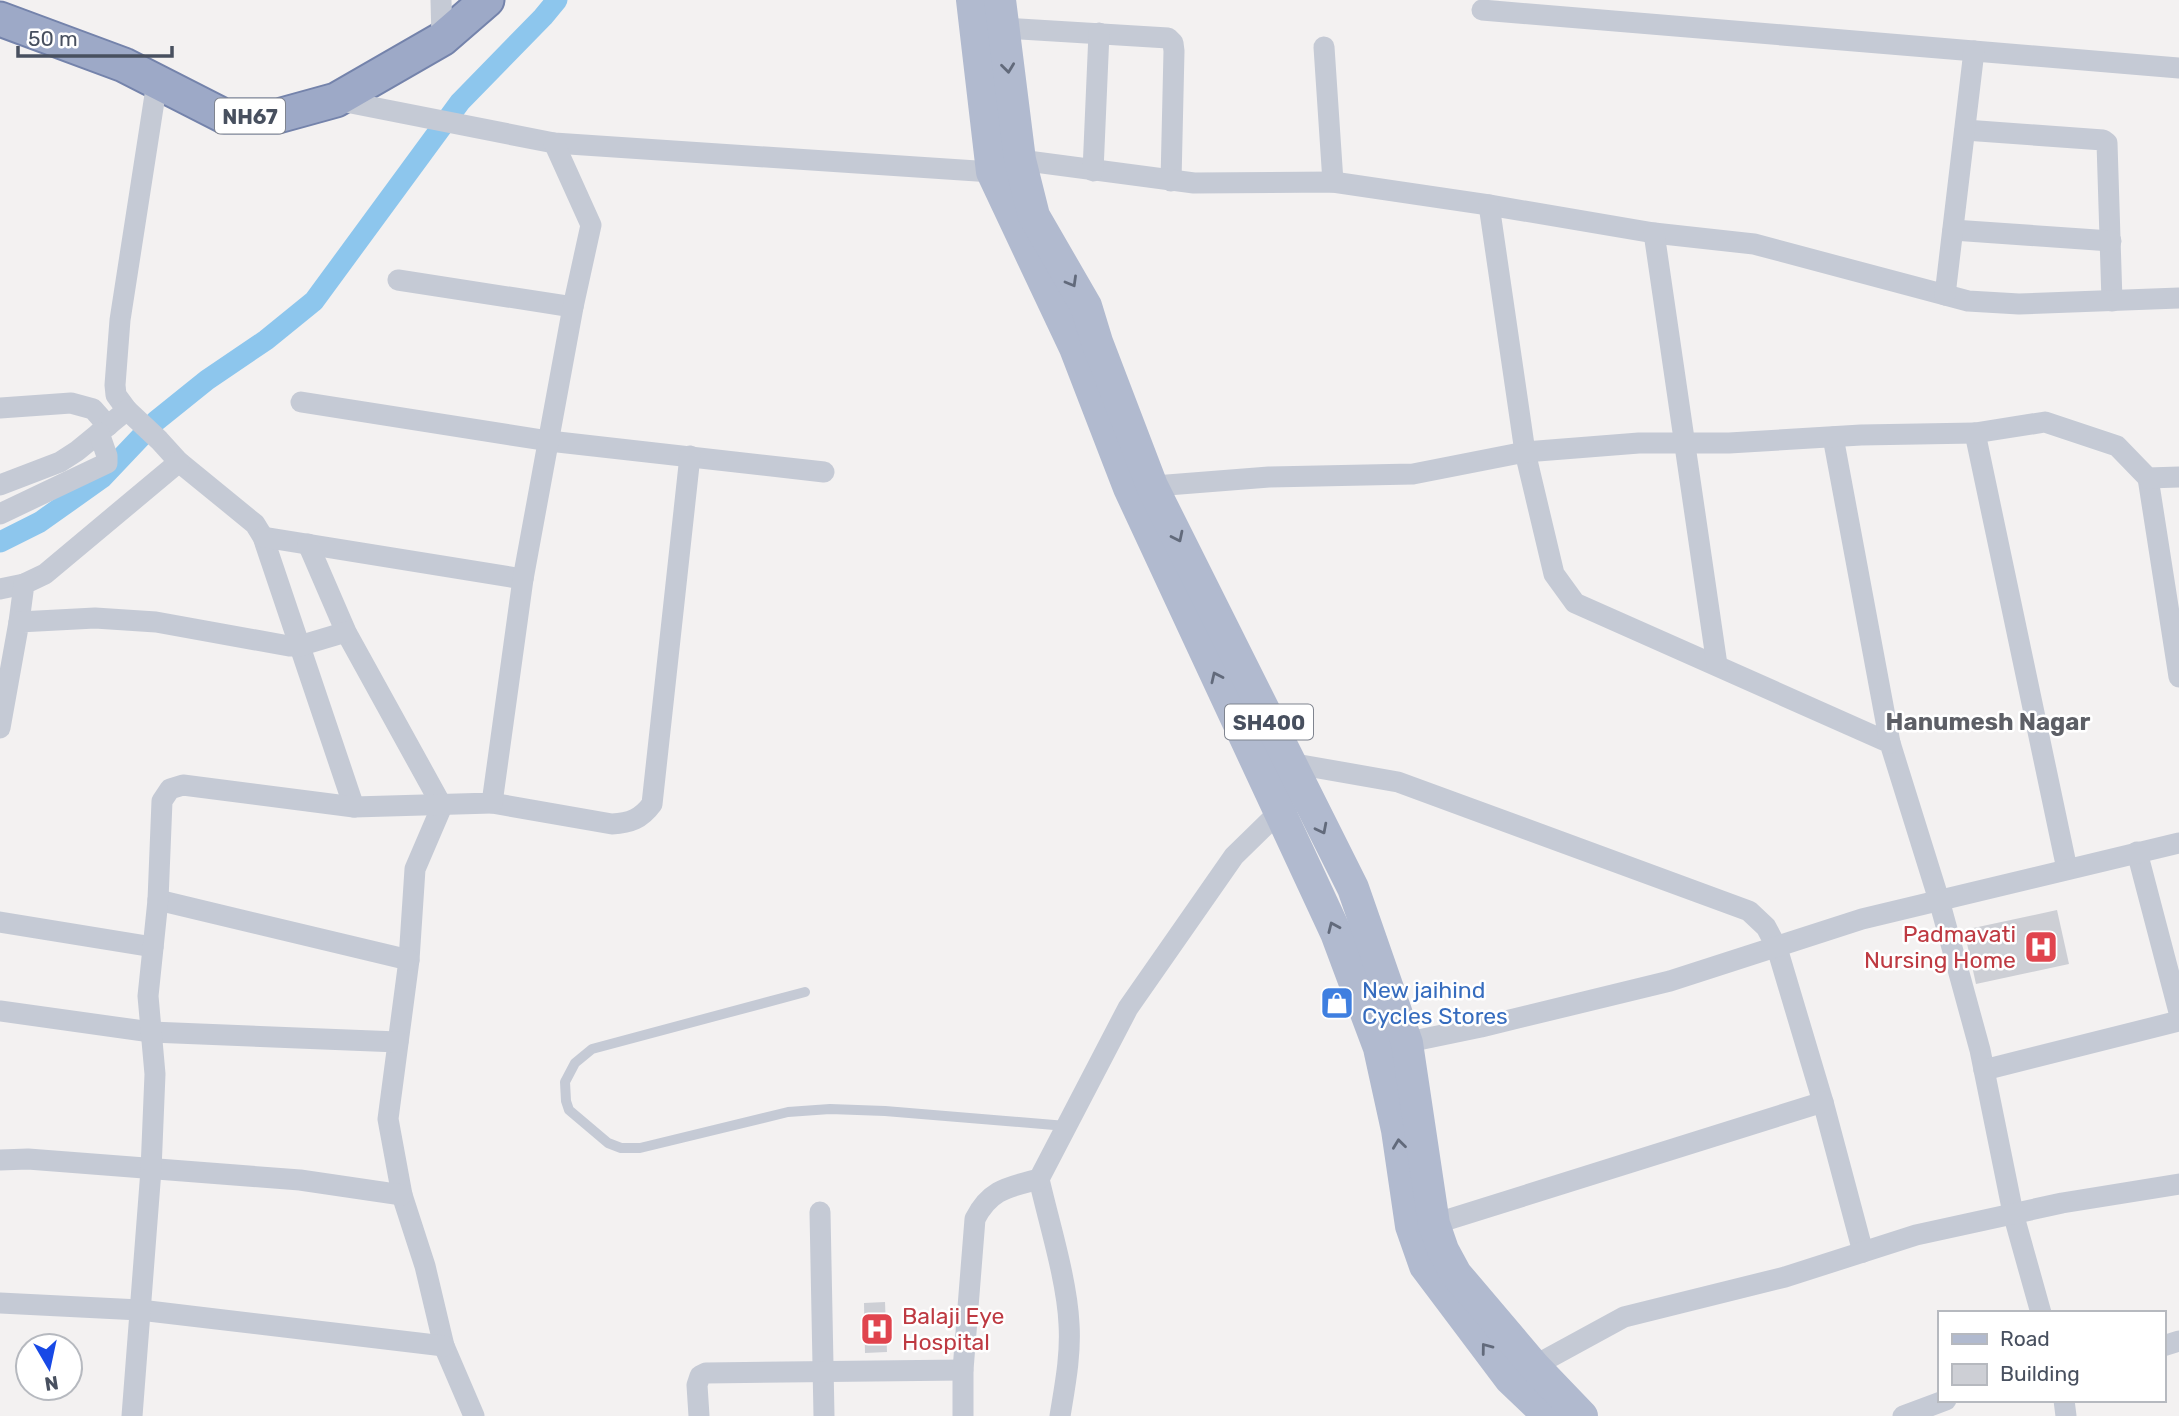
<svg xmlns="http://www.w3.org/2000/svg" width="2179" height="1416" font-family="Rubik,sans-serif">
<rect width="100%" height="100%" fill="#f3f1f1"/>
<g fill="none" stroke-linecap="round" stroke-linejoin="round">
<path stroke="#8dc6ed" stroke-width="21" d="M 0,542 L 40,522 L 102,478 L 156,421 L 207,380 L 266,340 L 314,301 L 460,102 L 543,17 L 557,0"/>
</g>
<g fill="#cdcfd5">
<path d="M 2057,910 L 2069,964 L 1976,984 L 1964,930 Z"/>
<path d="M 885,1302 L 887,1352 L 865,1353 L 864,1303 Z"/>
</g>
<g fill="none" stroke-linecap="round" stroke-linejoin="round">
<defs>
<path id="trunk" d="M 0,19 L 124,65 L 224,116 L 278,116 L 336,100 L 442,39 L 487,0"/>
</defs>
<use href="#trunk" stroke="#7483ab" stroke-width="37"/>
<path stroke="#c5cad5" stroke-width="10" d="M 805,992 L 592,1049 L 575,1063 L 565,1082 L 566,1101 L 569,1110 L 608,1143 L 621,1148 L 640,1148 L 788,1112 L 830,1109 L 885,1111 L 1066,1126"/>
<g stroke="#c5cad5" stroke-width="21">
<path d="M 441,0 L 442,39"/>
<path d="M 1482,10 L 2179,68"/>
<path d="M 1004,28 L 1168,38 L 1173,43 L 1174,51 L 1171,181"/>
<path d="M 1324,47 L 1333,182"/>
<path d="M 336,100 L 554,143 L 992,172"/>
<path d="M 1965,130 L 2103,140 L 2107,143 L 2112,301"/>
<path d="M 1020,160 L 1194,183 L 1333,182 L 1489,205 L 1654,233 L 1754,244 L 1968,301 L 2019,304 L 2179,298"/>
<path d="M 1093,171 L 1099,33"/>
<path d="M 1489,205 L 1525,452 L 1554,574 L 1575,603 L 1890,743 L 1939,900 L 1980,1050 L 2013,1213 L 2041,1313"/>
<path d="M 1953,230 L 2111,241"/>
<path d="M 1654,233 L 1717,665"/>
<path d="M 398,280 L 573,307"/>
<path d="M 1945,295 L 1974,51"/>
<path d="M 301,402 L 549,441 L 824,472"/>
<path d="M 0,408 L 71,403 L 93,409 L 108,426"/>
<path d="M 127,410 L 116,395 L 115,385 L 120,320 L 157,82"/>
<path d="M 1975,433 L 2067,869"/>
<path d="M 1833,437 L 1890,743"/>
<path d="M 2148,478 L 2179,677"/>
<path d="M 0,485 L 60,462 L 77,451 L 127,410 L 159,440 L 179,462 L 255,524 L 263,537 L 354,807"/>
<path d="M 1142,487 L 1269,477 L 1413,474 L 1525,452 L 1639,443 L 1729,443 L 1861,435 L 1975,433 L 2045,422 L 2117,446 L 2148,478 L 2179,477"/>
<path d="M 0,514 L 107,463 L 107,456 L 99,433"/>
<path d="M 263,537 L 523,579"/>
<path d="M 308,544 L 346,632 L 442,806 L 415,869 L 409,960 L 388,1119 L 402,1195 L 425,1266 L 444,1346 L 474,1416"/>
<path d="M 0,589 L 24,584"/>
<path d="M 19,622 L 24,584 L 45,574 L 179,462"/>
<path d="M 0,728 L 19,622 L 95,618 L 156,622 L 289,646 L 299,646 L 346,632"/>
<path d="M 1284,762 L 1398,782 L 1749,911 L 1766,927 L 1777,948 L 1823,1102 L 1863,1252"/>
<path d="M 492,803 L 612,824 C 630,823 641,819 652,804 L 690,456"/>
<path d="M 2137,852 L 2179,1012"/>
<path d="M 158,900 L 409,960"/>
<path d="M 0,922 L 153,947"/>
<path d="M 0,1011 L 151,1032 L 398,1042"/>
<path d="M 1394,1045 L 1481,1027 L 1670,981 L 1862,919 L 2179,843"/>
<path d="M 1984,1070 L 2179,1021"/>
<path d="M 0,1160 L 28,1159 L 300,1180 L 402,1195"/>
<path d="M 1039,1179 C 1049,1223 1067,1280 1069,1324 C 1071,1355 1065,1385 1060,1416"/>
<path d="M 820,1212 L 824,1416"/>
<path d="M 1434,1224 L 1823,1102"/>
<path d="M 0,1303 L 140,1310 L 444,1346"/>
<path d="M 2163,1346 L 2179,1341"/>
<path d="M 1525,1371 L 1624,1317 L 1785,1277 L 1916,1235 L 2062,1203 L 2179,1184"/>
<path d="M 2064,1400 L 2066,1416"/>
<path d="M 132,1416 L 151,1170 L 155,1074 L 148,996 L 158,900 L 162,801 L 170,789 L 183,785 L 354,807 L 492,803 L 523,579 L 573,307 L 591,225 L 554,143"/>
<path d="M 699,1416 L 697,1385 L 700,1376 L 706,1373 L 963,1370"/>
<path d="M 963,1416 L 963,1370 L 975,1219 C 990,1189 1009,1187 1039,1179 L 1128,1008 L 1234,856 L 1280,811 L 1288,806"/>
<path d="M 1903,1416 L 1946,1400"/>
</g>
<g stroke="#b1bacf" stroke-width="32">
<path d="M 972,0 L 992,172 L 1075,348 L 1129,488 L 1336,933 L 1379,1048 L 1397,1130 L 1411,1226 L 1425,1266 L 1510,1379 L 1549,1416"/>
<path d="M 1000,0 L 1020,160 L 1034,216 L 1086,306 L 1097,342 L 1152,486 L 1353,888 L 1407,1043 L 1434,1224 L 1443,1250 L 1456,1274 L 1534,1366 L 1582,1416"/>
</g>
<use href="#trunk" stroke="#9da9c7" stroke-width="33"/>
</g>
<defs><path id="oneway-chevron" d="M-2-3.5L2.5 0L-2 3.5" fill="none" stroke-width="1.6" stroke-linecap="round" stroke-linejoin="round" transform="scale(1.75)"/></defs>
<g stroke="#626a7b">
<use href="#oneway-chevron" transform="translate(1008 68) rotate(83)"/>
<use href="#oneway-chevron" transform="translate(1072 282) rotate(60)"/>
<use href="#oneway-chevron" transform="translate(1178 537) rotate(64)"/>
<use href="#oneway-chevron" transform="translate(1216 677) rotate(-115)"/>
<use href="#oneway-chevron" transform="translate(1322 829) rotate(63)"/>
<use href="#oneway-chevron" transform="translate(1333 927) rotate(-114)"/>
<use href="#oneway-chevron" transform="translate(1399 1144) rotate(-97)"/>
<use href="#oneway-chevron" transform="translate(1486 1348) rotate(-127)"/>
</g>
<defs>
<symbol id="hospital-square" viewBox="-11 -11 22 22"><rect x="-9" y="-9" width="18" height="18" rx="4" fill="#e0444e" stroke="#fff"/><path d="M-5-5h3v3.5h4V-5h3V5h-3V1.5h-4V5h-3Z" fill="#fff"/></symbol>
<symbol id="shop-square" viewBox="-11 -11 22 22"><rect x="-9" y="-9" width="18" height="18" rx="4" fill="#3f7fe0" stroke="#fff"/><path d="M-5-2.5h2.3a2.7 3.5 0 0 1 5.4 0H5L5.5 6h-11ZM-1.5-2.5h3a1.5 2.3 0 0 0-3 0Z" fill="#fff"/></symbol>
</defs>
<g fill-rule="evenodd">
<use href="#hospital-square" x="2022" y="928" width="38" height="38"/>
<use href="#shop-square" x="1318" y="984" width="38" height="38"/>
<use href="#hospital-square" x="858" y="1310" width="38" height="38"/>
</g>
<g text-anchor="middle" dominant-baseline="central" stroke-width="5" stroke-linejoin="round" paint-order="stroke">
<g fill="#fff" stroke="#7f848f" stroke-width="2">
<rect x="215" y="98.5" width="70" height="35" rx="5"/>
<rect x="1225" y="704.5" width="88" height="35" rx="5"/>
</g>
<g font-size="21" font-weight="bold" fill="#48505f">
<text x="250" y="116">NH67</text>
<text x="1269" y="722">SH400</text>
</g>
<g font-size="23" fill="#be3a42" stroke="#fff" text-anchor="end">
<text x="2016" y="934">Padmavati<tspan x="2016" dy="26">Nursing Home</tspan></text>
<text x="902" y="1316" text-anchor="start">Balaji Eye<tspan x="902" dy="26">Hospital</tspan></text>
</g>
<g font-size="23" fill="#366cbe" stroke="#fff" text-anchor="start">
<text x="1362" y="990">New jaihind<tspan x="1362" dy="26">Cycles Stores</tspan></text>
</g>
<g font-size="24" font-weight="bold" fill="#5d5f66" stroke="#fff">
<text x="1988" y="722">Hanumesh Nagar</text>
</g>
</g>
<rect x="1938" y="1311" width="228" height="91" fill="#ffffff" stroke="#b6b9bf" stroke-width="2"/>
<rect x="1952" y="1334" width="35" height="10" fill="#b1bacf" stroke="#b6b9bf" stroke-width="2"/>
<text x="2000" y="1346" font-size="21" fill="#48505f">Road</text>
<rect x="1952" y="1364" width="35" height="21" fill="#cdcfd5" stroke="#b6b9bf" stroke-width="2"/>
<text x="2000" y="1381" font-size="21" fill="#48505f">Building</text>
<g transform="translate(49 1367) rotate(171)"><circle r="33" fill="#ffffff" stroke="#b6b9bf" stroke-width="2"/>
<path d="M0-5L12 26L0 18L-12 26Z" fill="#1849e6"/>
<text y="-10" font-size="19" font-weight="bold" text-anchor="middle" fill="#48505f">N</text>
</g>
<path d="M18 46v10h154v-10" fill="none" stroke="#48505f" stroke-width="3.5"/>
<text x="28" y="46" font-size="21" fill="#48505f" stroke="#ffffff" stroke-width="5" paint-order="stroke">50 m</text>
</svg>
